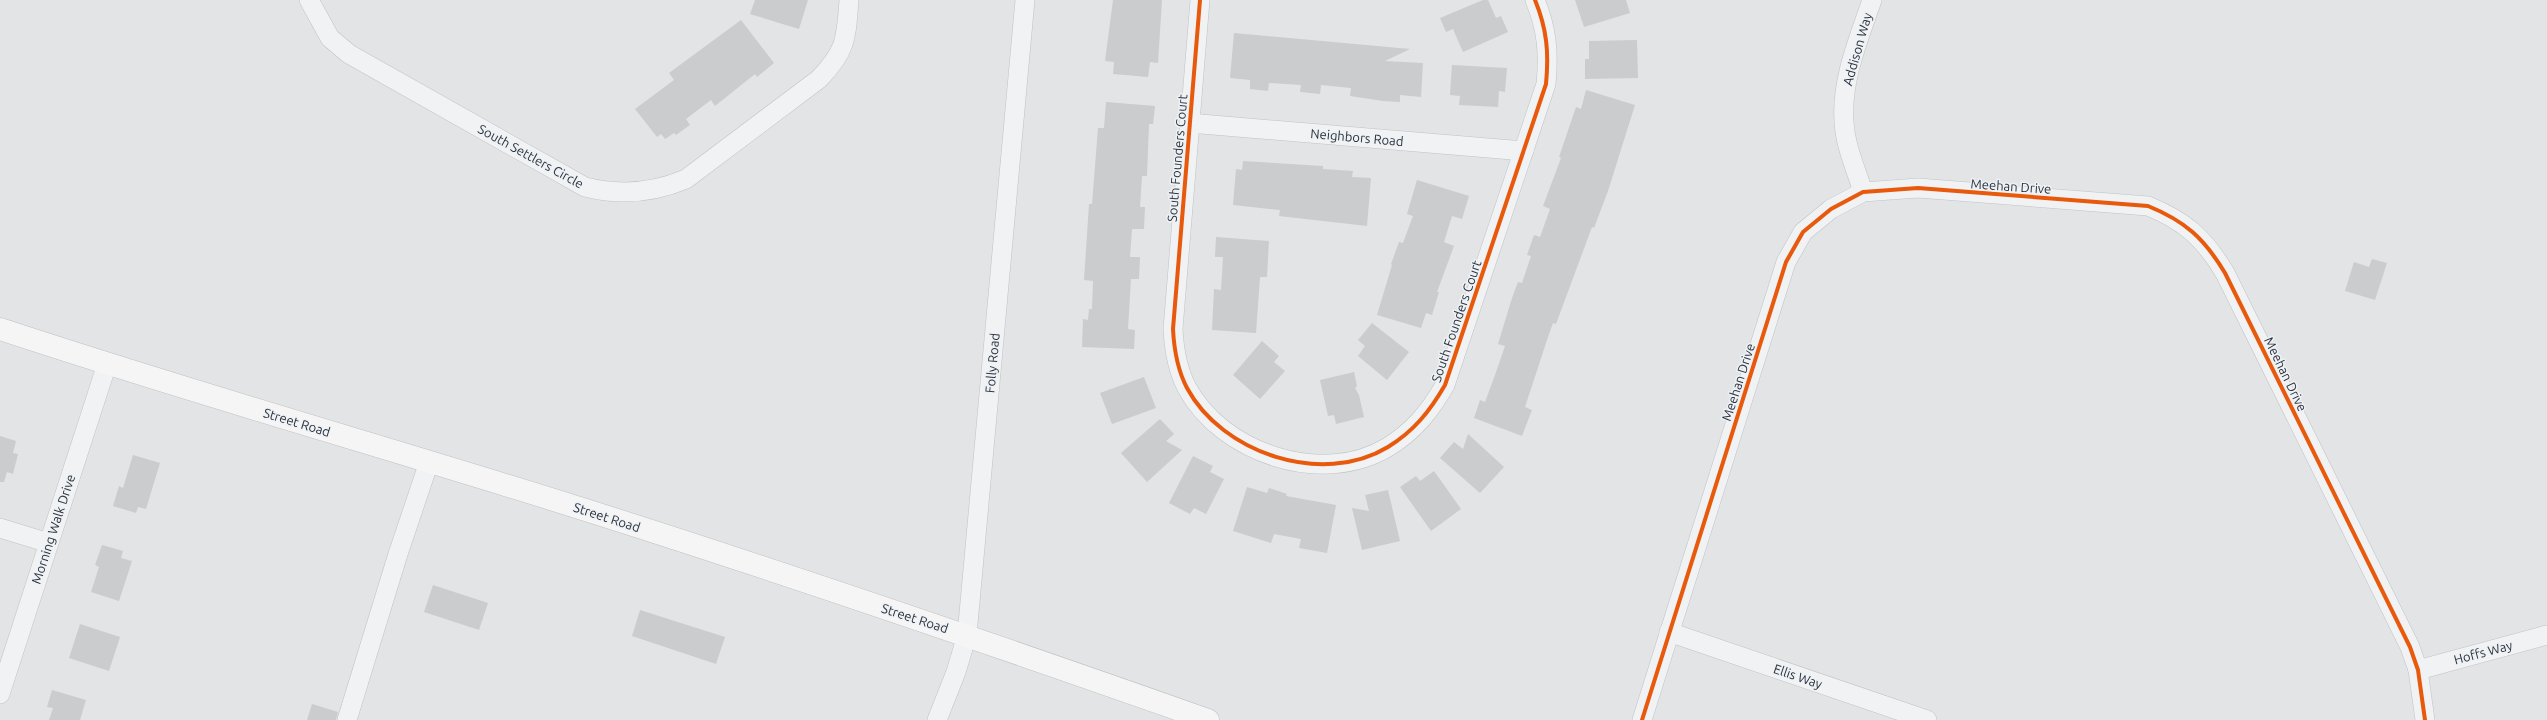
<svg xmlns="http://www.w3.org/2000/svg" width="2547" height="720" font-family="Ubuntu,sans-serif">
<rect width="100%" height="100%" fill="#e2e4e6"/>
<g fill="#caccce">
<path d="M 755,0 L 808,0 L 799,29 L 750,14 Z"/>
<path d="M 1113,0 L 1162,0 L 1158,63 L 1150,62 L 1148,77 L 1113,74 L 1114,62 L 1105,61 Z"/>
<path d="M 1483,0 L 1488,0 L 1496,18 L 1501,16 L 1508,32 L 1463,52 L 1453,29 L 1446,32 L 1440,18 Z"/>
<path d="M 1575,0 L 1626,0 L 1630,13 L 1584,27 Z"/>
<path d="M 741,20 L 774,63 L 757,77 L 755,74 L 715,106 L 711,100 L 686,119 L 690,125 L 676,135 L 674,133 L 665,139 L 661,134 L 657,137 L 635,109 L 674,80 L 669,73 Z"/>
<path d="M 1234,33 L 1410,49 L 1385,61 L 1423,63 L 1421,97 L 1400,95 L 1400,102 L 1383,101 L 1350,96 L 1351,88 L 1321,85 L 1320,94 L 1300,92 L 1301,85 L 1269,83 L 1268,91 L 1250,89 L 1250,80 L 1230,78 Z"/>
<path d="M 1637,40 L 1638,78 L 1585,79 L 1585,59 L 1589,59 L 1589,41 Z"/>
<path d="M 1452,65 L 1507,68 L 1505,92 L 1499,91 L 1498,107 L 1459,105 L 1460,96 L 1450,95 Z"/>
<path d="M 1586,90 L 1635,105 L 1608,191 L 1594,228 L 1592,227 L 1556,324 L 1553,323 L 1549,334 L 1525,407 L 1532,410 L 1522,436 L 1474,418 L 1480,400 L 1485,402 L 1495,375 L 1505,346 L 1498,344 L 1512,298 L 1518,282 L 1522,283 L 1531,256 L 1527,255 L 1534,235 L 1540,237 L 1550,209 L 1543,206 L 1561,158 L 1559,157 L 1576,107 L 1581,109 Z"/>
<path d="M 1106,102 L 1155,106 L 1153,124 L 1149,124 L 1147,176 L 1142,176 L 1140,207 L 1145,207 L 1144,229 L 1132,229 L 1130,257 L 1140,257 L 1139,279 L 1131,279 L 1128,329 L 1135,330 L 1134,349 L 1082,347 L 1083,319 L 1088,320 L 1089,309 L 1092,309 L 1093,281 L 1084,280 L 1089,204 L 1092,204 L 1098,128 L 1104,128 Z"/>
<path d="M 1243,161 L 1323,166 L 1323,169 L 1353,171 L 1352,177 L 1371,178 L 1367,226 L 1279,216 L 1280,210 L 1233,205 L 1236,169 L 1242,170 Z"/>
<path d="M 1417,180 L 1469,196 L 1462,219 L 1452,216 L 1444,242 L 1454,246 L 1437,292 L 1439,292 L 1432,315 L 1426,313 L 1421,328 L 1377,315 L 1392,265 L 1391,264 L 1399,242 L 1403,243 L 1413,216 L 1407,214 Z"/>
<path d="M 1216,237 L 1269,241 L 1267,277 L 1260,277 L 1256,333 L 1212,330 L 1214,289 L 1221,290 L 1223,257 L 1215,257 Z"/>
<path d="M 2372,259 L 2387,263 L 2375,300 L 2345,291 L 2354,262 L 2369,267 Z"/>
<path d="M 1372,323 L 1409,352 L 1387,380 L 1358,356 L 1365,346 L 1358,340 Z"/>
<path d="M 1262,341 L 1279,356 L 1274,362 L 1285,371 L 1260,399 L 1233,375 Z"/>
<path d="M 1354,372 L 1357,386 L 1355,388 L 1359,395 L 1364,417 L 1336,424 L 1334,415 L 1328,416 L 1320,380 Z"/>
<path d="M 1144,377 L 1156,408 L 1112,424 L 1100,393 Z"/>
<path d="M 1160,419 L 1174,434 L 1166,441 L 1182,450 L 1147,482 L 1121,453 Z"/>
<path d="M 1468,434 L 1504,467 L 1480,493 L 1440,458 L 1454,442 L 1463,449 Z"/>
<path d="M 0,436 L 16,441 L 13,453 L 18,454 L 13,474 L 7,472 L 4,482 L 0,482 Z"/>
<path d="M 133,455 L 160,463 L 146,509 L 138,507 L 136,513 L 113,506 L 119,486 L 123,488 Z"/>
<path d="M 1193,456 L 1213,466 L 1210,472 L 1224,479 L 1206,514 L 1194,508 L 1190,514 L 1169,503 Z"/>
<path d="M 1434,471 L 1461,509 L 1431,531 L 1400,487 L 1416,476 L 1420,481 Z"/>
<path d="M 1247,487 L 1267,493 L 1269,488 L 1287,494 L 1286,496 L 1336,505 L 1327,553 L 1299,548 L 1301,539 L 1274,534 L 1271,543 L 1233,531 Z"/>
<path d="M 1388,490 L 1400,541 L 1362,550 L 1352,508 L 1369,511 L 1365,495 Z"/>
<path d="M 102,545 L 123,551 L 121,558 L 132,561 L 119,601 L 91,592 L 99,567 L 95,565 Z"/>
<path d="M 433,585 L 488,603 L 479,630 L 424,612 Z"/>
<path d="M 640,610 L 725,637 L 716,664 L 632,636 Z"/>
<path d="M 80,624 L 120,637 L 109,671 L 69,658 Z"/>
<path d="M 52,690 L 86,700 L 80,720 L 49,720 L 53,708 L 47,707 Z"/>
<path d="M 312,704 L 338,712 L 336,720 L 307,720 Z"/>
</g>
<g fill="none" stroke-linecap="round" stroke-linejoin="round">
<defs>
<g id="minor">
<path d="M 309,0 L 330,38 L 349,54 L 585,187 C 621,196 653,193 686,179 L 819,79 C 847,50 846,38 849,0"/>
<path d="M 1200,0 L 1173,329 C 1174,349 1177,369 1187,388 C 1222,453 1322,487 1388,447 C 1414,431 1430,411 1445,385 L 1546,84 C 1549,53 1547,29 1535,0"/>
<path d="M 1189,123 L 1524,151"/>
<path d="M 1863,192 C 1856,169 1845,146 1844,121 C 1841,80 1859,38 1872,0"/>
<path d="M 0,528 L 49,543"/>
<path d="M 1669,632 L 1927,720"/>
<path d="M 2418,670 L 2547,635"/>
<path d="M 0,694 L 107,364"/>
<path d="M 347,720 L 398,554 L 429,462"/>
<path d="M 937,720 L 956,672 L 967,635 L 1025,0"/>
<path d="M 1642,720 L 1786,262 L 1803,232 L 1831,209 L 1863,192 L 1918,188 L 2148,206 C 2185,221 2204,238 2225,273 L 2410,647 L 2418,670 L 2425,720"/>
</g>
<path id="major" d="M 0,329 C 190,392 382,446 573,506 C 786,573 998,646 1208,720"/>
</defs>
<use href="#minor" stroke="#c0c2c4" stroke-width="20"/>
<use href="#major" stroke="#bec1c3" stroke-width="23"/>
<use href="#minor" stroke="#f0f2f3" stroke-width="19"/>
<use href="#major" stroke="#f5f5f6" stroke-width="22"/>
<defs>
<g id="cycleway">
<path d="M 1200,0 L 1173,329 C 1174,349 1177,369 1187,388 C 1222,453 1322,487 1388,447 C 1414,431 1430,411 1445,385 L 1546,84 C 1549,53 1547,29 1535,0"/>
<path d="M 1642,720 L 1786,262 L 1803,232 L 1831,209 L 1863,192 L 1918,188 L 2148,206 C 2185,221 2204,238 2225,273 L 2410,647 L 2418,670 L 2425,720"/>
</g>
</defs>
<use href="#cycleway" stroke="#eff2f5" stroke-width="6"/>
<use href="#cycleway" stroke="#e8590c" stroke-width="4"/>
</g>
<g text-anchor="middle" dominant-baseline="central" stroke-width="3" stroke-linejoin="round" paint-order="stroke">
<g font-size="13" fill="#2a323e" stroke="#eff2f5">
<text transform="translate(1857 49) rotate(-74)">Addison Way</text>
<text transform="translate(1357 137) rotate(5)">Neighbors Road</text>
<text transform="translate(531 156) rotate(29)">South Settlers Circle</text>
<text transform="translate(1177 158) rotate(-85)">South Founders Court</text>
<text transform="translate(2011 186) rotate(4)">Meehan Drive</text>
<text transform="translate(1456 321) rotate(-71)">South Founders Court</text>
<text transform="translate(992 363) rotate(-85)">Folly Road</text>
<text transform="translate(2286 374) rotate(64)">Meehan Drive</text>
<text transform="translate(1738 382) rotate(-72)">Meehan Drive</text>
<text transform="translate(297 422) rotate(17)">Street Road</text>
<text transform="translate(607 517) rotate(18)">Street Road</text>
<text transform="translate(53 529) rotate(-72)">Morning Walk Drive</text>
<text transform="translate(915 618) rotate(18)">Street Road</text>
<text transform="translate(2483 652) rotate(-15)">Hoffs Way</text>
<text transform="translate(1798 676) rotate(19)">Ellis Way</text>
</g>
</g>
</svg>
